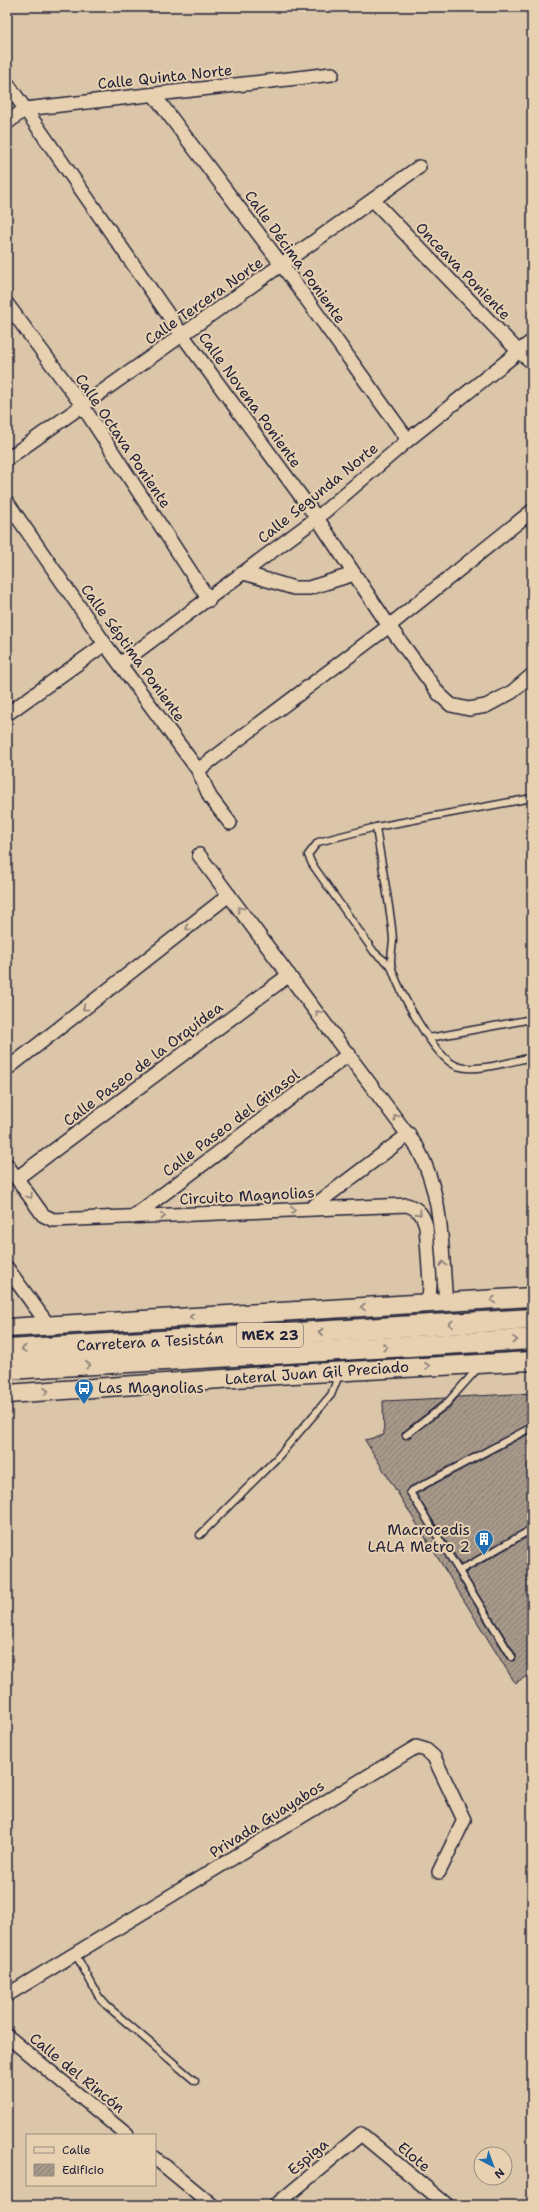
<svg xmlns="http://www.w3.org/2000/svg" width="539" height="2212" font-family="'Shantell Sans',sans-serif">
<defs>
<pattern id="building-hatch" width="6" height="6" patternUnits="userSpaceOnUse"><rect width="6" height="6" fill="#a7998a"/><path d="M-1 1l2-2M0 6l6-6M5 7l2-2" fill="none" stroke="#887c72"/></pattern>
</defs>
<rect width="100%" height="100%" fill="#dbc6a9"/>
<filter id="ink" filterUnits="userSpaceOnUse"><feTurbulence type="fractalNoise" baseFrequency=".025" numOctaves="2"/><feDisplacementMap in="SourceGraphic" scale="8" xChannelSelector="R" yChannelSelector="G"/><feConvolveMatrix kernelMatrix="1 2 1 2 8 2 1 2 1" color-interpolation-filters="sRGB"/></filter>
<g filter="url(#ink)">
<g fill="url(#building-hatch)" stroke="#22223b">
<path d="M 532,1393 L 532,1423 L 408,1488 L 406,1492 L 508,1659 L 512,1661 L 516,1659 L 516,1655 L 465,1573 L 532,1534 L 532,1673 L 515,1683 L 365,1440 L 384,1435 L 383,1401 L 446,1398 L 403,1432 L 402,1436 L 406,1439 L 449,1408 L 458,1397 Z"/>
<path d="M 532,1432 L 532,1525 L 461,1565 L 416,1494 Z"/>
</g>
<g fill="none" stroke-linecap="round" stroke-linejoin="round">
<defs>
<g id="lane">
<path d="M 376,827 C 381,864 390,902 393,939 C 393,948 389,960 392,969 C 400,992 434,1058 457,1066 C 475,1073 513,1061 532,1057"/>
<path d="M 392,967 L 374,952 L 312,864 L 308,855 L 318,842 L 376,827 L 532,798"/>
<path d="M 429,1038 L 532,1019"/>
<path d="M 532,1427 L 410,1492 L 459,1571 L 532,1529"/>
<path d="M 406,1435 L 446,1404 L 479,1367"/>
<path d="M 200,1535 L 277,1458 L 331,1395 L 340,1373"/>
<path d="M 459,1571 L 512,1657"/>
<path d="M 76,1955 L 99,1997 L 107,2006 L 195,2081"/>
</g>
<g id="street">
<path d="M 7,83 L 183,336 L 317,518 L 389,626 L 439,694 L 451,705 L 469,709 L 486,706 L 512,692 L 532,675"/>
<path d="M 154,95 L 282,265 L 408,440"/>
<path d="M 7,123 L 25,109 L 332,74"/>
<path d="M 373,200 L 519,352 L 532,362"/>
<path d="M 7,304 L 82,405 L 209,600"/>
<path d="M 7,459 L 419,167"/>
<path d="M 7,502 L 105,644 L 198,770 L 210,797 L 230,823"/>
<path d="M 244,573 L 294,588 L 309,588 L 354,574"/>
<path d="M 120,664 L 317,518 L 408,440 L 532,341"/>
<path d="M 7,714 L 105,644"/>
<path d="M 198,770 L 389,626 L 532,511"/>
<path d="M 199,855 L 417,1147 C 444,1197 441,1248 446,1303"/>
<path d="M 7,1069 L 229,895"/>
<path d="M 7,1165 L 43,1215 L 53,1220 L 407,1205 C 419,1209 423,1215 426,1226 L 430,1283 L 429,1304"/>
<path d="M 17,1178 L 289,975"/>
<path d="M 310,1209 L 409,1134"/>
<path d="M 133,1217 L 349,1054"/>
<path d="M 7,1268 L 49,1326"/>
<path d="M 7,1995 L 416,1747 L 426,1750 L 434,1757 L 464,1820 L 439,1872"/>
<path d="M 7,2036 L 127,2135"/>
<path d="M 155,2158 L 212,2205"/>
<path d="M 276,2205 L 361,2134 L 447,2205"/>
</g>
<g id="secondary">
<path d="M 7,1328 L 532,1297"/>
<path d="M 7,1394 L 293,1374 L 532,1361"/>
</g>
<g id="primary">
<path d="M 7,1350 L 532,1319"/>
<path d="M 7,1369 L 532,1339"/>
</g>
</defs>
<use href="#lane" stroke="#22223b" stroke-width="9"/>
<use href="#street" stroke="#22223b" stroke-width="16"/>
<use href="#secondary" stroke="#22223b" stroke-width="21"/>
<use href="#primary" stroke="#22223b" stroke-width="23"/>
<use href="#lane" stroke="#e7d1b0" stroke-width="6"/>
<use href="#street" stroke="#e7d1b0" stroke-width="13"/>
<use href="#secondary" stroke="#e7d1b0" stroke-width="18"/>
<use href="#primary" stroke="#e7d1b0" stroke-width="20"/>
</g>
<defs><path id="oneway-chevron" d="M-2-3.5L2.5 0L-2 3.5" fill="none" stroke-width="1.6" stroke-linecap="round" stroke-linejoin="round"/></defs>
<g stroke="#847a76">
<use href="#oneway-chevron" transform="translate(240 909) rotate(-127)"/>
<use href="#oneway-chevron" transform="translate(188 928) rotate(142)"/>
<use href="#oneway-chevron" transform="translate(85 1008) rotate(142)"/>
<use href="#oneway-chevron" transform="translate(318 1013) rotate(-127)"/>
<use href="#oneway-chevron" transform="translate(396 1117) rotate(-127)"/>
<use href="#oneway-chevron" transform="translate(30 1196) rotate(54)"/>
<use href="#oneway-chevron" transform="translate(293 1210) rotate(-3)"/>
<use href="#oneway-chevron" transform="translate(419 1213) rotate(49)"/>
<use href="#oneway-chevron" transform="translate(163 1216) rotate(-3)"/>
<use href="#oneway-chevron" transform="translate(443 1264) rotate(-94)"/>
<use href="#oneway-chevron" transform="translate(493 1300) rotate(176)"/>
<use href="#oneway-chevron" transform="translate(363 1307) rotate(177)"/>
<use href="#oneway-chevron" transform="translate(192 1317) rotate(176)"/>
<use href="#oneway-chevron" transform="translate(451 1324) rotate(177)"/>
<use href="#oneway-chevron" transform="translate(321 1332) rotate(177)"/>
<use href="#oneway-chevron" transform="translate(515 1340) rotate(-3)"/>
<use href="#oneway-chevron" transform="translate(385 1347) rotate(-3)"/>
<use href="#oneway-chevron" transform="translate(24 1349) rotate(177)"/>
<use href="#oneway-chevron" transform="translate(88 1365) rotate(-3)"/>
<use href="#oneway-chevron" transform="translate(427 1366) rotate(-3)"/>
<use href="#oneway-chevron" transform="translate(46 1391) rotate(-4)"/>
</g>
</g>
<defs>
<symbol id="bus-pin" viewBox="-11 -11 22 30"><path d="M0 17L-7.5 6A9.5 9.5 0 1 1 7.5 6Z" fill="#1f6fb2" stroke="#e7d1b0"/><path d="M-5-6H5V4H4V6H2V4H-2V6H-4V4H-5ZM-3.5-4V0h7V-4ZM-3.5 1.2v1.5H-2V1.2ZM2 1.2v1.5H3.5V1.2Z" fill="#fff"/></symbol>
<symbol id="building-pin" viewBox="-11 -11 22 30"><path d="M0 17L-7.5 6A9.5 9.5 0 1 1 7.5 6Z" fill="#1f6fb2" stroke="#e7d1b0"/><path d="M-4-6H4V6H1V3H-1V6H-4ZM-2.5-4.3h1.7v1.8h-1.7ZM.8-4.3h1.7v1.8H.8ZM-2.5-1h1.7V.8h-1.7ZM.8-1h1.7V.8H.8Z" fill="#fff"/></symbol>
</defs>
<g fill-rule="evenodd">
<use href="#bus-pin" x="73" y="1377" width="22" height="30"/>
<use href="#building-pin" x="473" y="1528" width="22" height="30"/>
</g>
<g text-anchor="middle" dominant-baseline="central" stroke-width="4" stroke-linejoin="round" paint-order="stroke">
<rect fill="#e7d1b0" stroke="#5d565e" stroke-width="1" x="237" y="1323" width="66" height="24" rx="3"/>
<g font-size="14" font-weight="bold" fill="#22223b">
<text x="270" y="1335">MEX 23</text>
</g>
<g font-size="15" fill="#22223b" stroke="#e7d1b0">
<text transform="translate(165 77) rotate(-6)">Calle Quinta Norte</text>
<text transform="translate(295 257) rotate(54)">Calle Décima Poniente</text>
<text transform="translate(463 271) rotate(46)">Onceava Poniente</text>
<text transform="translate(204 301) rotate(-35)">Calle Tercera Norte</text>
<text transform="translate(250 400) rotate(54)">Calle Novena Poniente</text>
<text transform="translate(123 441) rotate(56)">Calle Octava Poniente</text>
<text transform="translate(318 493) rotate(-39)">Calle Segunda Norte</text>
<text transform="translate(133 653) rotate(54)">Calle Séptima Poniente</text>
<text transform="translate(143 1064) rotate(-37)">Calle Paseo de la Orquídea</text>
<text transform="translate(231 1123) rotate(-37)">Calle Paseo del Girasol</text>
<text transform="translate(247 1196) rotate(-3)">Circuito Magnolias</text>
<text transform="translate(150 1342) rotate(-3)">Carretera a Tesistán</text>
<text transform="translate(317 1373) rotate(-4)">Lateral Juan Gil Preciado</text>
<text transform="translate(267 1819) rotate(-32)">Privada Guayabos</text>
<text transform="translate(77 2073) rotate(39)">Calle del Rincón</text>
<text transform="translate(308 2157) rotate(-40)">Espiga</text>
<text transform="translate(414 2157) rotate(40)">Elote</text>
</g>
<g font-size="15" fill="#22223b" stroke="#e7d1b0" text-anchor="start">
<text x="98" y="1388">Las Magnolias</text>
<text x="470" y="1530" text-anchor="end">Macrocedis<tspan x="470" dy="17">LALA Metro 2</tspan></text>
</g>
</g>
<rect width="539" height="2212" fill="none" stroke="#e7d1b0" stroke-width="24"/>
<rect x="12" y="12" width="515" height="2188" fill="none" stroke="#22223b" stroke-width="1.5" filter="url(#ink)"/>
<rect x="26" y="2134" width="130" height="52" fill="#e7d1b0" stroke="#988b81"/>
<rect x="34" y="2147" width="20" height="6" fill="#e7d1b0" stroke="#988b81"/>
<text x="62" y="2154" font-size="12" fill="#22223b">Calle</text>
<rect x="34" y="2164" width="20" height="12" fill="url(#building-hatch)" stroke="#988b81"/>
<text x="62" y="2174" font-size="12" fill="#22223b">Edificio</text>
<g transform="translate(493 2166) rotate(139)"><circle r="19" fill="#e7d1b0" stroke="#988b81"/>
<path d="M0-3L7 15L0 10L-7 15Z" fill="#1f6fb2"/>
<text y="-6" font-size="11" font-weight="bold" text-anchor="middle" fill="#22223b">N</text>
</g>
</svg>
